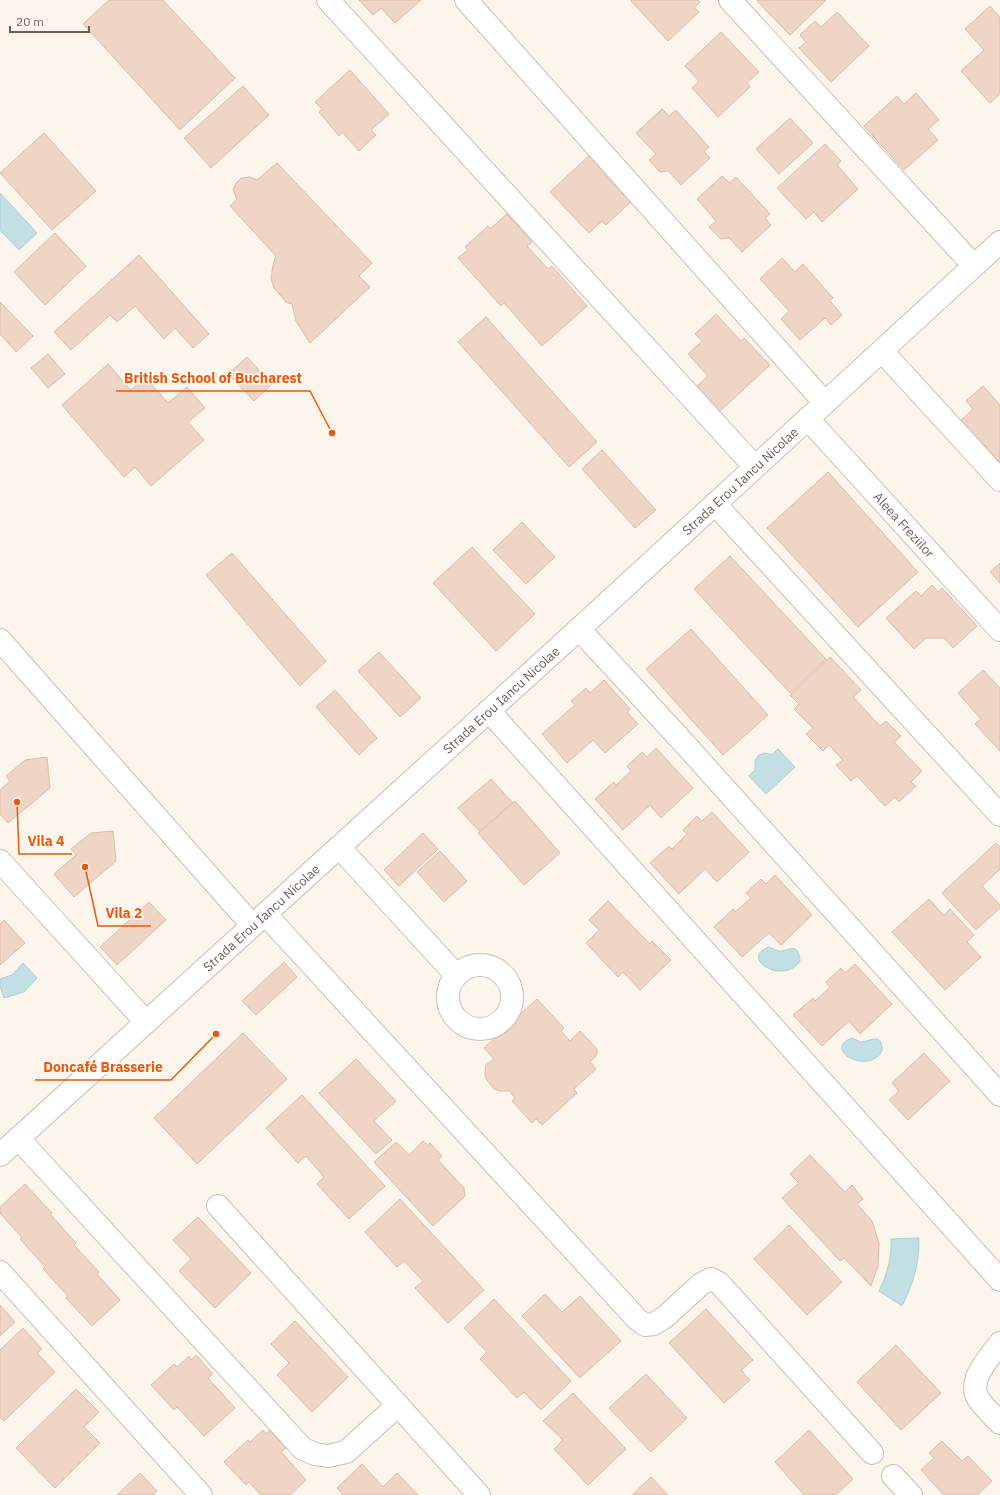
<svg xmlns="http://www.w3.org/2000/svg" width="1000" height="1495" font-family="'IBM Plex Sans',sans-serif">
<rect width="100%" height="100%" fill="#fbf5ec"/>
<g fill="#c2e0e4" stroke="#a9cfd5">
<path d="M 0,193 L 37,233 L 19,250 L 0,230 Z"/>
<path d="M 778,749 L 795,767 L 766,794 L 749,776 L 755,770 L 755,760 L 759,755 L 766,753 L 772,755 Z"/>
<path d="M 769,947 C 772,948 775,950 778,951 C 787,953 798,939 800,961 C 784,986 738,958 769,947 Z"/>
<path d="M 23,963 L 37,978 L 24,992 L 4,998 L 0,986 L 0,979 L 12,975 Z"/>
<path d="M 852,1038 L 861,1042 C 871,1041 882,1032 882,1051 C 867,1076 822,1049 852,1038 Z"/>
<path d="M 919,1238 C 919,1266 914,1281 902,1306 L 879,1291 C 887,1274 892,1258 891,1239 Z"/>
</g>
<g fill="#eed5c6" stroke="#dfbba8">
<path d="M 109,0 L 163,0 L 235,78 L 180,130 L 83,24 Z"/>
<path d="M 359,0 L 421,0 L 395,23 L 381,8 L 373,15 Z"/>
<path d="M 632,0 L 698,0 L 700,2 L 694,8 L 699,12 L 668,41 L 631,1 Z"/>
<path d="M 758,0 L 826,0 L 790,35 L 757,1 Z"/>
<path d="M 990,6 L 1000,17 L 1000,94 L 990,103 L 961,71 L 984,50 L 965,29 Z"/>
<path d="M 837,12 L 869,46 L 831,82 L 799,48 L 806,42 L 800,35 L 815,21 L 821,27 Z"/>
<path d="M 721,32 L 759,72 L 747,83 L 750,87 L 718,117 L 692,88 L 699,81 L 685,66 Z"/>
<path d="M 350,70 L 389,114 L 371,130 L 376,135 L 359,151 L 342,132 L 339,136 L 319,112 L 322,109 L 315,102 Z"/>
<path d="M 243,86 L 269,115 L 211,168 L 184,138 Z"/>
<path d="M 916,93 L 939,120 L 928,129 L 938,140 L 904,170 L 864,126 L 897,96 L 904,104 Z"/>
<path d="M 662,109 L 669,116 L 676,110 L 709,147 L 704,151 L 710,158 L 681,185 L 668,171 L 660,172 L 649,160 L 656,154 L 636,133 Z"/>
<path d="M 790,118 L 813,143 L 779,174 L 756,149 Z"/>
<path d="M 44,133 L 96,191 L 52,230 L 0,173 Z"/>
<path d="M 825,144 L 841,161 L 837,165 L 858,189 L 822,222 L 814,212 L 806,219 L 777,188 Z"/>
<path d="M 593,152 L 635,198 L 606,225 L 602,221 L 589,233 L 550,192 Z"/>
<path d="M 277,163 L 372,263 L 359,276 L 370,287 L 310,343 L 296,321 L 292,304 L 286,302 L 274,288 L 271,278 L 273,265 L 276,256 L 230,206 L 237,199 L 233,190 L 236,183 L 241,178 L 250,177 L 257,180 Z"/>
<path d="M 722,176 L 730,183 L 736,177 L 770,214 L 765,218 L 771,225 L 742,252 L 729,238 L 721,239 L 709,227 L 716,221 L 697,199 Z"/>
<path d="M 507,214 L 532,242 L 527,246 L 548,269 L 552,266 L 587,306 L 542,346 L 504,303 L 501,306 L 458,258 L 468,250 L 465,247 L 488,226 L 490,229 Z"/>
<path d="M 55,233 L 86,266 L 45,305 L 14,272 Z"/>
<path d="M 139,255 L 209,334 L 193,348 L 175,328 L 164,339 L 135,306 L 117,322 L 110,315 L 71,350 L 54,332 Z"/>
<path d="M 782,258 L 795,272 L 803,264 L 833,298 L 830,301 L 842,315 L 831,325 L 825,318 L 800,340 L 781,319 L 789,311 L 760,279 Z"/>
<path d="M 0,302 L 33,336 L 16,352 L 0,334 Z"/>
<path d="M 716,314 L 741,341 L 744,338 L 770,365 L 719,412 L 696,387 L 708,376 L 688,354 L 702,341 L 695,334 Z"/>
<path d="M 486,317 L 597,442 L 569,467 L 458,342 Z"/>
<path d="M 48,354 L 65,374 L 48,388 L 31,368 Z"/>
<path d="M 247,357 L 272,384 L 254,401 L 228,374 Z"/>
<path d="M 108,364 L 131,390 L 145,377 L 168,403 L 187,387 L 205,408 L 188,422 L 204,440 L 151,486 L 135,467 L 124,477 L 62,405 Z"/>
<path d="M 983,386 L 1000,405 L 1000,470 L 958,423 L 973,409 L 966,401 Z"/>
<path d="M 602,450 L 656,510 L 635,528 L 582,469 Z"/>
<path d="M 828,472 L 918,572 L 858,627 L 767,528 Z"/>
<path d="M 522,522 L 555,557 L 526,584 L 493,550 Z"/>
<path d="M 472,547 L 535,614 L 496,651 L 433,583 Z"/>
<path d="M 232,553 L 326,661 L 300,686 L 206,575 Z"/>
<path d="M 730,556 L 826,659 L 790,693 L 694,589 Z"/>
<path d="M 1000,563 L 1000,583 L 990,572 Z"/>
<path d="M 932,585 L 938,592 L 942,588 L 977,626 L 953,648 L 944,638 L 926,638 L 914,649 L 886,618 L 916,591 L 921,596 Z"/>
<path d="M 691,629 L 768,715 L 723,755 L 646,669 Z"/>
<path d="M 379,652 L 421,698 L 400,717 L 358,671 Z"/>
<path d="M 830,657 L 861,690 L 853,697 L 880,726 L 886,721 L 901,736 L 894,742 L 922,771 L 911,782 L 916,786 L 899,802 L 895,797 L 885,806 L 857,776 L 851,781 L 836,765 L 843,760 L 829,745 L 823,751 L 806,734 L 813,728 L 794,709 L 799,704 L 790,695 Z"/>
<path d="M 983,670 L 1000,688 L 1000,751 L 975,724 L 981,719 L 958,693 Z"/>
<path d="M 604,680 L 630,709 L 627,712 L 638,724 L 605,753 L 593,740 L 567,763 L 542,734 L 575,705 L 571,701 L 586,688 L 590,693 Z"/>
<path d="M 335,690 L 377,738 L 359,755 L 316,707 Z"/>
<path d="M 656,748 L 693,788 L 661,818 L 650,805 L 623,830 L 595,799 L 614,782 L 616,785 L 631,771 L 627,766 L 642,752 L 647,757 Z"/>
<path d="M 47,757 L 50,788 L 8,823 L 0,814 L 0,790 L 10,781 L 6,776 L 25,760 Z"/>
<path d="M 491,779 L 513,803 L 480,832 L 458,808 Z"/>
<path d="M 515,801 L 560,853 L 524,885 L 478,833 Z"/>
<path d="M 712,812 L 749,852 L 717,882 L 705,869 L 679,894 L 650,863 L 669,846 L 672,849 L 687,834 L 683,830 L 697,816 L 702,821 Z"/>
<path d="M 113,831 L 116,861 L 74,897 L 54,874 L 76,855 L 71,849 L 91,833 Z"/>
<path d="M 423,833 L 438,849 L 399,886 L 384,870 Z"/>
<path d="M 996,843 L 1000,847 L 1000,869 L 982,886 L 1000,905 L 1000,908 L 976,930 L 942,893 Z"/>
<path d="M 440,851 L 467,881 L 444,902 L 417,872 Z"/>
<path d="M 775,875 L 812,915 L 781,945 L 769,933 L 742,957 L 714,927 L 733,909 L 735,912 L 751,898 L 746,893 L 761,879 L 766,884 Z"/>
<path d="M 929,899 L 944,916 L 950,909 L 974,935 L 967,942 L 981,957 L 945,990 L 892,932 Z"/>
<path d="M 608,901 L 650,944 L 652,941 L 671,960 L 640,990 L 623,972 L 618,977 L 586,943 L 599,930 L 589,920 Z"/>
<path d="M 149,902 L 166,920 L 117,965 L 100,947 Z"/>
<path d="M 4,920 L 25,943 L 0,965 L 0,924 Z"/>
<path d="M 284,962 L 297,977 L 256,1015 L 242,1001 Z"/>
<path d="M 855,964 L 892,1004 L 860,1034 L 849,1021 L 822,1046 L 793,1015 L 813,998 L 815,1001 L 830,987 L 826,982 L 841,968 L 845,973 Z"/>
<path d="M 537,999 L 564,1028 L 561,1031 L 570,1041 L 580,1031 L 597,1049 L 597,1053 L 596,1056 L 590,1062 L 596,1069 L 574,1089 L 577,1093 L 542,1125 L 536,1119 L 532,1123 L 512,1101 L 515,1098 L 509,1091 L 500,1091 L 494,1089 L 486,1079 L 485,1073 L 486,1065 L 494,1059 L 484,1048 Z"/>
<path d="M 243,1033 L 287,1079 L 197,1164 L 154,1118 Z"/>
<path d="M 924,1053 L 950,1081 L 908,1120 L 889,1100 L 899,1091 L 892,1083 Z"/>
<path d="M 356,1059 L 396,1101 L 374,1121 L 392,1140 L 376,1154 L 319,1093 Z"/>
<path d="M 302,1095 L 385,1186 L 349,1219 L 317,1184 L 324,1177 L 306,1156 L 298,1163 L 266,1128 Z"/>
<path d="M 423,1141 L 428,1146 L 430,1143 L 442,1156 L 438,1160 L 464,1188 L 465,1196 L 433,1226 L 374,1162 L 396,1142 L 409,1155 Z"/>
<path d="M 810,1155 L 845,1192 L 852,1185 L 863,1199 L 857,1204 L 872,1221 L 879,1243 L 878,1266 L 871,1286 L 844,1258 L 840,1261 L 782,1198 L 799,1183 L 790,1174 Z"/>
<path d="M 25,1184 L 52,1213 L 50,1214 L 76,1243 L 74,1245 L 99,1272 L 97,1274 L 120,1300 L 92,1326 L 66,1298 L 68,1296 L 43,1269 L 45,1267 L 20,1239 L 22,1238 L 0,1213 L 0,1207 Z"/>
<path d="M 400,1199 L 484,1290 L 448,1323 L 415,1288 L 423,1281 L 404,1261 L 397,1267 L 365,1232 Z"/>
<path d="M 198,1217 L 251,1273 L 215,1308 L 179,1271 L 191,1259 L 173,1240 Z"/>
<path d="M 789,1225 L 842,1282 L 807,1315 L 754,1259 Z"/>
<path d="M 545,1294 L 562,1312 L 580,1296 L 621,1341 L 580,1378 L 522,1316 Z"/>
<path d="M 494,1299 L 571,1381 L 541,1410 L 524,1392 L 517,1398 L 480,1359 L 487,1352 L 464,1328 Z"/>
<path d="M 0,1305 L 15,1322 L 0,1336 Z"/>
<path d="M 706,1309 L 753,1360 L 741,1370 L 750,1380 L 724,1403 L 669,1343 Z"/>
<path d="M 295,1321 L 348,1377 L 312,1412 L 277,1375 L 289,1363 L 271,1344 Z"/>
<path d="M 23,1328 L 42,1349 L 37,1353 L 55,1372 L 4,1421 L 0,1417 L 0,1350 Z"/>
<path d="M 896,1345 L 941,1393 L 901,1430 L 857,1382 Z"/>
<path d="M 196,1355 L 213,1374 L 208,1378 L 235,1408 L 204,1436 L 177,1407 L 174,1410 L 151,1385 L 174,1364 L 177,1367 L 189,1356 L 191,1360 Z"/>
<path d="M 646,1374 L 687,1418 L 651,1452 L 609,1408 Z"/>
<path d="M 76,1389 L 99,1412 L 84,1427 L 100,1443 L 55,1488 L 16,1448 Z"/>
<path d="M 573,1393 L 626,1449 L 588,1485 L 554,1449 L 563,1440 L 543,1421 Z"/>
<path d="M 263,1430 L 266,1434 L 270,1430 L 286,1448 L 281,1452 L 306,1480 L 290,1495 L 261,1495 L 249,1482 L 246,1485 L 224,1462 L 248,1440 L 250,1442 Z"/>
<path d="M 809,1430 L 853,1479 L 836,1495 L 804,1495 L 775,1462 Z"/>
<path d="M 942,1441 L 962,1461 L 968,1456 L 992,1481 L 977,1495 L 944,1495 L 921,1470 L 934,1458 L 929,1453 Z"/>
<path d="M 362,1464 L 383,1487 L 397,1473 L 418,1495 L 343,1495 L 337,1488 Z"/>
<path d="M 140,1473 L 157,1491 L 153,1495 L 117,1495 Z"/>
<path d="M 651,1477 L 668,1495 L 632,1495 Z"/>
</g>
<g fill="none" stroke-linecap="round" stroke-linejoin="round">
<defs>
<g id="minor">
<path d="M 328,0 L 755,467"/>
<path d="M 466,0 L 825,403"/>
<path d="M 730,0 L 974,266"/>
<path d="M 882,351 L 1000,480"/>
<path id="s1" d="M 808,419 L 1000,630"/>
<path d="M 715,504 L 1000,815"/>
<path d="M 579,629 L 683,742 L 1000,1095"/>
<path d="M 0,640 L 252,925"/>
<path d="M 489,711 L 1000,1280"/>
<path d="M 339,847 L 456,975"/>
<path d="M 0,861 L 146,1022"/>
<path d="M 265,914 L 637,1319 L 645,1325 L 654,1324 L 665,1317 L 701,1284 L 711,1279 L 719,1283 L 872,1453"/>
<circle cx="480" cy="997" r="32"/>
<path d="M 18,1138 L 303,1449 L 315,1454 L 328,1456 L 346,1452 L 398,1405"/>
<path id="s2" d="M 0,1155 L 579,629 L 1000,242"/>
<path d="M 218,1206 L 479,1495"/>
<path d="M 0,1272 L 201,1495"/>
<path d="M 1000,1343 C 989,1358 966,1381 979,1400 C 985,1408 993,1416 1000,1423"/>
<path d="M 893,1476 L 911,1495"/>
</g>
</defs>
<use href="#minor" stroke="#cdbdb3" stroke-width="24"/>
<use href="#minor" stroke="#fff" stroke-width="22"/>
</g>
<g text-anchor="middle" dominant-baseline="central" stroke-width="3.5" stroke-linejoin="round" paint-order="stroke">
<g font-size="13" fill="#755c51" stroke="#fef9f3">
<text stroke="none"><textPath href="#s2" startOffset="1001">Strada Erou Iancu Nicolae</textPath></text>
<text stroke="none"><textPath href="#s1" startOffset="143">Aleea Freziilor</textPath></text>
<text stroke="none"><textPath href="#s2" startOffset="677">Strada Erou Iancu Nicolae</textPath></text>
<text stroke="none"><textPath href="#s2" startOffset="353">Strada Erou Iancu Nicolae</textPath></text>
</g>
</g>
<path fill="none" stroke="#e8590c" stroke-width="1.5" d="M332 433L310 391H116M17 802L19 854H72M85 867L98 926H151M216 1034L171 1080H35"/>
<g fill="#e8590c" stroke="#fef9f3" stroke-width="1.5">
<circle cx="332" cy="433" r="4"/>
<circle cx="17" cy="802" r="4"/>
<circle cx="85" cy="867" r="4"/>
<circle cx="216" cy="1034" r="4"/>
</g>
<g font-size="14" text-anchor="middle" font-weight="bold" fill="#e8590c" stroke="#fef9f3" stroke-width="3.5" stroke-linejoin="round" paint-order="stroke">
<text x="213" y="383">British School of Bucharest</text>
<text x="46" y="846">Vila 4</text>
<text x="124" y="918">Vila 2</text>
<text x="103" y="1072">Doncafé Brasserie</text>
</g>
<path d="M10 26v6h79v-6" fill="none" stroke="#755c51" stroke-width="2"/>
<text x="16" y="26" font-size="12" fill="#755c51" stroke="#fef9f3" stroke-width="3" paint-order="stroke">20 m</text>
</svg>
